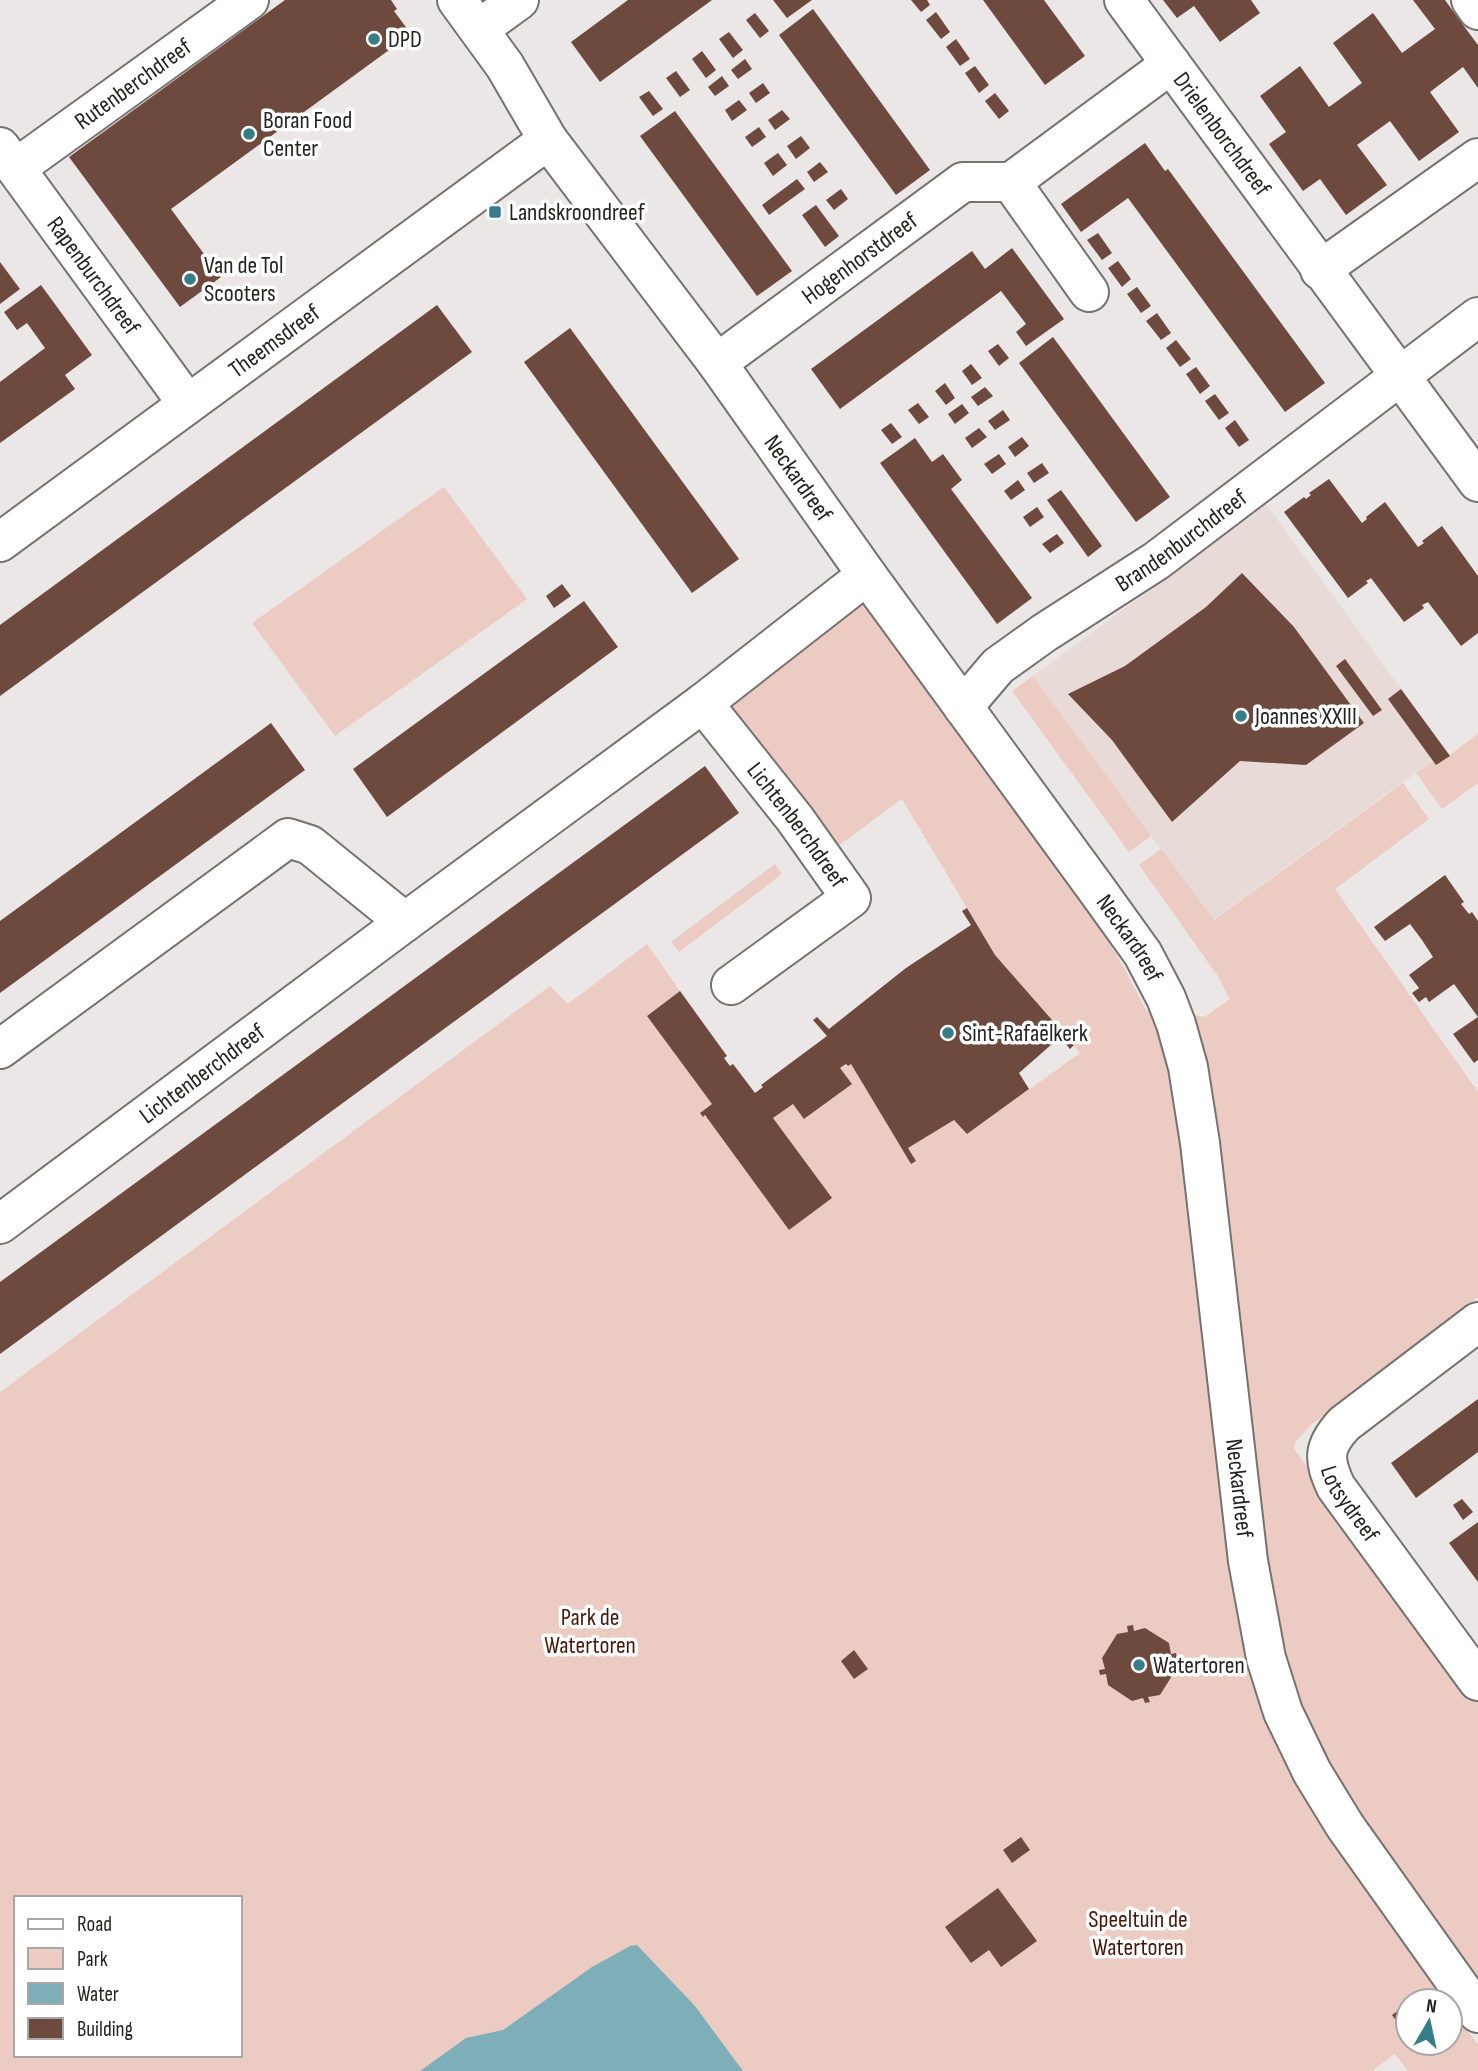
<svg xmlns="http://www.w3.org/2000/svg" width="1478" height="2071" font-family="'Sofia Sans Condensed',sans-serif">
<rect width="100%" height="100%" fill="#ebe7e6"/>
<path fill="#e7dad7" d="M 1266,504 L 1450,756 L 1436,765 L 1432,761 L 1213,920 L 1033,676 Z"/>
<g fill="#ecccc2" fill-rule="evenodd">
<path d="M 444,487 L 527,599 L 335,736 L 252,623 Z"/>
<path d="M 861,598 L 1091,912 L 1123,966 L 1147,1012 L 1166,998 L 1172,1010 L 1204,1017 L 1230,999 L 1217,975 L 1139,865 L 1161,849 L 1214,920 L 1403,783 L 1429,819 L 1335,889 L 1478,1092 L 1478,1297 L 1311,1425 L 1296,1441 L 1294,1449 L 1478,1702 L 1478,1993 L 1453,2011 L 1478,2045 L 1478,2071 L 1408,2071 L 1395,2054 L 1372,2071 L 0,2071 L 0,1392 L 550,986 L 568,1004 L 647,944 L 680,991 L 647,1016 L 712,1104 L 701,1112 L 703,1117 L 773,1118 L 793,1104 L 805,1119 L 852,1084 L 840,1068 L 851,1064 L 911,1164 L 916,1161 L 908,1148 L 954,1120 L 967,1134 L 1080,1053 L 995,955 L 902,799 L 834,849 L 724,706 ZM 16,1898 L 240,1898 L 240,2055 L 16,2055 ZM 1408,2001 L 1450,2001 L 1450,2043 L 1408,2043 Z"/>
<path d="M 1033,676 L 1151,836 L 1129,852 L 1012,691 Z"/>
<path d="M 1478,734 L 1478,783 L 1442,809 L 1416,773 L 1433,761 L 1436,765 Z"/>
<path d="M 775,864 L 782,874 L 679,952 L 671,942 Z"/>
</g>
<path fill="#7eafb9" d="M 637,1945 L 695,2006 L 743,2071 L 420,2071 L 466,2038 L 503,2030 L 592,1967 L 630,1946 Z"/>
<g fill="#6e4a3e">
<path d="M 285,0 L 391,0 L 397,9 L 394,11 L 411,34 L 171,209 L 221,277 L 180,307 L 69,157 Z"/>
<path d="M 628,0 L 712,0 L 600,82 L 571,42 Z"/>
<path d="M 773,0 L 812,0 L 787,18 Z"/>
<path d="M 911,0 L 927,0 L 930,5 L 921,12 Z"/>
<path d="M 983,0 L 1044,0 L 1085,56 L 1045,85 Z"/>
<path d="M 1163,0 L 1251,0 L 1260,13 L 1220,42 L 1194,6 L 1177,18 Z"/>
<path d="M 1413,0 L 1445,0 L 1469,33 L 1478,45 L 1478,88 L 1463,67 L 1430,92 L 1459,132 L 1419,161 L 1390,121 L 1357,145 L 1387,185 L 1346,215 L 1320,179 L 1303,191 L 1269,144 L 1286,132 L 1260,96 L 1300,66 L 1329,107 L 1362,83 L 1333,43 L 1373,13 L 1402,53 L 1435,29 Z"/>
<path d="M 813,9 L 930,170 L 896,195 L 779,35 Z"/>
<path d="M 936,12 L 950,32 L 941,39 L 926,20 Z"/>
<path d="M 755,13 L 769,31 L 760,38 L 746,20 Z"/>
<path d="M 729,32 L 743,50 L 733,58 L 719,39 Z"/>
<path d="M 956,39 L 970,59 L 960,66 L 946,47 Z"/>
<path d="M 702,51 L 716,70 L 706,78 L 692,59 Z"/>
<path d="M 745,59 L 752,69 L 738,79 L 731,70 Z"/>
<path d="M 975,66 L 989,85 L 979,93 L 965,73 Z"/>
<path d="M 676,71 L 690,90 L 680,97 L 666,78 Z"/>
<path d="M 722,76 L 729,86 L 715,96 L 708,87 Z"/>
<path d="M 763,83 L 770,93 L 756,103 L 749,93 Z"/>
<path d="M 649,91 L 663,109 L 653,116 L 639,97 Z"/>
<path d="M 995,93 L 1009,111 L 999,119 L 985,101 Z"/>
<path d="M 739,100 L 747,110 L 732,121 L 725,110 Z"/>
<path d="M 782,110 L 790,119 L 775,130 L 768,120 Z"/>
<path d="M 675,111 L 792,271 L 757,296 L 640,136 Z"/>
<path d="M 759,127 L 766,137 L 752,147 L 745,137 Z"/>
<path d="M 801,136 L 810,148 L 796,159 L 787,146 Z"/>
<path d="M 1145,143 L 1165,171 L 1168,169 L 1325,383 L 1285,412 L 1128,198 L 1081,232 L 1061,204 Z"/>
<path d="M 778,153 L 787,165 L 773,176 L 764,163 Z"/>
<path d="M 820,162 L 828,172 L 814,182 L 807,172 Z"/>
<path d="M 797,179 L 805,189 L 769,215 L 762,205 Z"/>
<path d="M 841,189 L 848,199 L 834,210 L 826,200 Z"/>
<path d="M 816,205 L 839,236 L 825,247 L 802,215 Z"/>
<path d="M 1098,233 L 1112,253 L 1102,260 L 1087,240 Z"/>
<path d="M 1012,248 L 1064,319 L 1026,346 L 1016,332 L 1026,324 L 1001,291 L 840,409 L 811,369 L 972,251 L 985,269 Z"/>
<path d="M 1118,261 L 1131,279 L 1122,287 L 1108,268 Z"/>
<path d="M 0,262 L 20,289 L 0,304 Z"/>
<path d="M 41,285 L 92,355 L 65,375 L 75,389 L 0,443 L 0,382 L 45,348 L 27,323 L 17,330 L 4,312 Z"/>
<path d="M 1137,287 L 1151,306 L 1141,313 L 1127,294 Z"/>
<path d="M 437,305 L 472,352 L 0,696 L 0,625 Z"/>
<path d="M 1157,313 L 1171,333 L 1161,340 L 1146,321 Z"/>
<path d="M 570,328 L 739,559 L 692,593 L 524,362 Z"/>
<path d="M 1053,337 L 1170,497 L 1136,522 L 1019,363 Z"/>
<path d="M 1176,340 L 1191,359 L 1180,367 L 1166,348 Z"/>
<path d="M 998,344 L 1009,358 L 999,366 L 988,351 Z"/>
<path d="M 971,364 L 982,378 L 972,385 L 962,371 Z"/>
<path d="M 1196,367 L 1210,386 L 1200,394 L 1186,374 Z"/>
<path d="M 945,383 L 955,398 L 946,405 L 935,391 Z"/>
<path d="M 985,387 L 993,396 L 978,406 L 971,397 Z"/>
<path d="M 1215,394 L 1229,413 L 1219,420 L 1205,401 Z"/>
<path d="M 918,403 L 929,417 L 919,424 L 908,410 Z"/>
<path d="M 962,404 L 969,413 L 955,424 L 948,414 Z"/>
<path d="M 1003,410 L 1010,420 L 995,430 L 988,421 Z"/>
<path d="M 1235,420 L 1249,440 L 1239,447 L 1225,428 Z"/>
<path d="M 891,423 L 902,437 L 892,444 L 881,430 Z"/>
<path d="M 979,428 L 987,437 L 972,448 L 965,438 Z"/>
<path d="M 1022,437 L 1029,446 L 1015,457 L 1008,447 Z"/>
<path d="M 915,438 L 932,462 L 943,454 L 962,480 L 951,489 L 1032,598 L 997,624 L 880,463 Z"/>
<path d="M 999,454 L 1006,464 L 992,474 L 984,464 Z"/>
<path d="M 1042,463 L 1049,473 L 1034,483 L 1027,473 Z"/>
<path d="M 1329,479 L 1362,523 L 1367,519 L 1366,517 L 1385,502 L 1418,547 L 1424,543 L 1422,541 L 1442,526 L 1478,576 L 1478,633 L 1461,646 L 1428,602 L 1422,605 L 1424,608 L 1404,622 L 1371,578 L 1366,581 L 1368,583 L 1348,598 L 1284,512 L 1304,497 L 1306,499 L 1311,495 L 1309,493 Z"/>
<path d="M 1018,480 L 1025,490 L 1011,500 L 1004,491 Z"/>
<path d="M 1061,490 L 1102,546 L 1088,557 L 1047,500 Z"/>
<path d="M 1037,507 L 1044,517 L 1030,527 L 1023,517 Z"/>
<path d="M 1057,534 L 1064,543 L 1050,553 L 1042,544 Z"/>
<path d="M 1242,573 L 1294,627 L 1364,723 L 1306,765 L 1240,761 L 1172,822 L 1112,740 L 1068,694 L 1125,666 L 1206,607 Z"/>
<path d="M 562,584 L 571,596 L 554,608 L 546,596 Z"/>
<path d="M 584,601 L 618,647 L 387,817 L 353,769 Z"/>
<path d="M 1345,659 L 1382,710 L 1373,716 L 1336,666 Z"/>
<path d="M 1401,689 L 1450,756 L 1436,765 L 1388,699 Z"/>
<path d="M 271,723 L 305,770 L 0,993 L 0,921 Z"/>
<path d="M 705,766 L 739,813 L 0,1354 L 0,1282 Z"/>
<path d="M 1445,875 L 1464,902 L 1461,904 L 1469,914 L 1472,912 L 1478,921 L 1478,1060 L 1474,1063 L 1453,1034 L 1478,1017 L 1454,984 L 1429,1002 L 1426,997 L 1419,1002 L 1412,993 L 1419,988 L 1409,975 L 1433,957 L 1422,940 L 1410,924 L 1385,941 L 1374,927 Z"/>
<path d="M 967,908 L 995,955 L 1074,1045 L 1070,1049 L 1060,1037 L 1019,1073 L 1029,1089 L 967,1134 L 954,1120 L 908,1148 L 916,1161 L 911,1164 L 851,1064 L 848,1066 L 846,1064 L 840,1068 L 852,1084 L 804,1119 L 793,1104 L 773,1118 L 832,1198 L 789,1230 L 705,1115 L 703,1117 L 700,1113 L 712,1104 L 647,1016 L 680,991 L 727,1056 L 724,1058 L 730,1066 L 733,1064 L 755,1093 L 763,1087 L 761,1085 L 827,1036 L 813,1020 L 817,1017 L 829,1029 L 906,968 L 971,925 L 962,911 Z"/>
<path d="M 1478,1399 L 1478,1452 L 1416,1498 L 1391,1463 Z"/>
<path d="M 1462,1499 L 1473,1512 L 1463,1520 L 1453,1505 Z"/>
<path d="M 1478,1522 L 1478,1582 L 1449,1543 Z"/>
<path d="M 1133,1625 L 1134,1631 L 1145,1628 L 1169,1643 L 1171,1654 L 1176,1653 L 1177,1659 L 1173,1660 L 1175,1671 L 1160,1695 L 1148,1697 L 1150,1702 L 1145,1703 L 1143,1698 L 1132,1701 L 1108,1685 L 1106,1674 L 1100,1675 L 1099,1670 L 1105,1669 L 1102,1658 L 1117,1634 L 1128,1632 L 1127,1626 Z"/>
<path d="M 854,1650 L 868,1669 L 854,1679 L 841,1661 Z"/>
<path d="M 1021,1837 L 1030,1850 L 1012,1863 L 1003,1850 Z"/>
<path d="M 998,1888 L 1037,1941 L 1001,1967 L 989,1950 L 971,1963 L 945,1927 Z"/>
<path d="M 1408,2003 L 1408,2019 L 1399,2025 L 1392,2015 Z"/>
</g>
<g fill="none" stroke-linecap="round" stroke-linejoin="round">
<defs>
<g id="minor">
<path id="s1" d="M 457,0 L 505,66 L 548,140 L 717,363 L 867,575 L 1097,890 L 1143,954 L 1166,998 L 1176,1024 L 1188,1067 L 1200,1143 L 1248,1561 L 1266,1658 L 1283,1712 L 1312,1772 L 1345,1826 L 1478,2013"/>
<path id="s2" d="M 1124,0 L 1478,482"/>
<path d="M 1471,0 L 1478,10"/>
<path d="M 479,29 L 519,0"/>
<path id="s3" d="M 0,147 L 187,403"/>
<path id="s4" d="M 16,168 L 249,0"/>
<path d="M 1011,182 L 1089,292"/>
<path d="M 1320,270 L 1478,158"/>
<path id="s5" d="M 717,363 L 963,182 L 1011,182 L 1171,64"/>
<path id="s6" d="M 0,542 L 548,140"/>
<path id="s7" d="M 703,703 L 795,819 L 851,898 L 731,985"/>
<path id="s8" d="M 963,707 L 998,666 L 1044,633 L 1156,561 L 1478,317"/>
<path d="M 0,1049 L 288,838 L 310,845 L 405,922"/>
<path id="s9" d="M 0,1224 L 405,922 L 703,703 L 867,575"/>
<path id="s10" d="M 1478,1322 L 1344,1424 C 1323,1447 1323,1459 1336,1487 L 1478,1681"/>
</g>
</defs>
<use href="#minor" stroke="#757271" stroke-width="42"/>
<use href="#minor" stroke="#fff" stroke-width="38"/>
</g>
<g fill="#377c89" stroke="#fff" stroke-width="2.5">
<circle cx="374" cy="39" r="7"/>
<circle cx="249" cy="134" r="7"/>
<rect x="488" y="205" width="14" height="14" rx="3.5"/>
<circle cx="190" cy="279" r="7"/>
<circle cx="1241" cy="716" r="7"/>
<circle cx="948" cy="1033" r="7"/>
<circle cx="1139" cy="1665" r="7"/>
</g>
<g text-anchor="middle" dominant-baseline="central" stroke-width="7" stroke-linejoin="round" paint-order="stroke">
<g font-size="24" fill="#242322" stroke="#fff" text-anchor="start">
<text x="388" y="39">DPD</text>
<text x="263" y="120">Boran Food<tspan x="263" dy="28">Center</tspan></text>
<text x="509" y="212">Landskroondreef</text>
<text x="204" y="265">Van de Tol<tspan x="204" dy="28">Scooters</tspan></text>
<text x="1255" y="716">Joannes XXIII</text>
<text x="962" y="1033">Sint-Rafaëlkerk</text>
<text x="1153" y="1665">Watertoren</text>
</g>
<g font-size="24" fill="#242322" stroke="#fff">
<text stroke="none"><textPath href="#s4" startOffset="144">Rutenberchdreef</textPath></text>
<text stroke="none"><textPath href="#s2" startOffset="166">Drielenborchdreef</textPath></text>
<text stroke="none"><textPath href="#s5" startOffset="177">Hogenhorstdreef</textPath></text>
<text stroke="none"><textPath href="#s3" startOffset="159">Rapenburchdreef</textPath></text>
<text stroke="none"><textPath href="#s6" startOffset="340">Theemsdreef</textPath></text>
<text stroke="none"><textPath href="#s1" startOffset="588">Neckardreef</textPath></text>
<text stroke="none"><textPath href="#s8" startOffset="276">Brandenburchdreef</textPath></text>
<text stroke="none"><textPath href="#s7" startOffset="154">Lichtenberchdreef</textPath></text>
<text stroke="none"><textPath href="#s1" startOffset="1155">Neckardreef</textPath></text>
<text stroke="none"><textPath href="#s9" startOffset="252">Lichtenberchdreef</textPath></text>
<text stroke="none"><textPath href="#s1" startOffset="1722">Neckardreef</textPath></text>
<text stroke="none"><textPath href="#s10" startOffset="259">Lotsydreef</textPath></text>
</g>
<g font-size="24" fill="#4a1605" stroke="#fff">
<text x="590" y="1617">Park de<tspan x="590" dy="28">Watertoren</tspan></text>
<text x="1138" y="1919">Speeltuin de<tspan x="1138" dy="28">Watertoren</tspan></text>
</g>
</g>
<rect x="14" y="1896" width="228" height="161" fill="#ffffff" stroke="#a7a7a7" stroke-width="2"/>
<rect x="28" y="1919" width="35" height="10" fill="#ffffff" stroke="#a7a7a7" stroke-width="2"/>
<text x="77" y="1931" font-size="21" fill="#242322">Road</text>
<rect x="28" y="1948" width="35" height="21" fill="#ecccc2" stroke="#a7a7a7" stroke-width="2"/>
<text x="77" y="1966" font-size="21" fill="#242322">Park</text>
<rect x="28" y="1983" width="35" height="21" fill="#7eafb9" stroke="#a7a7a7" stroke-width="2"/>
<text x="77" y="2001" font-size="21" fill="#242322">Water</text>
<rect x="28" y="2018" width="35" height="21" fill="#6e4a3e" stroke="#a7a7a7" stroke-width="2"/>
<text x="77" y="2036" font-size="21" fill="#242322">Building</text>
<g transform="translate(1429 2022) rotate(9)"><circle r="33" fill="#ffffff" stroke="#a7a7a7" stroke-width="2"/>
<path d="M0-5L12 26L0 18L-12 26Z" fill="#377c89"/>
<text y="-10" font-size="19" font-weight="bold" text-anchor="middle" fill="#242322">N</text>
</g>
</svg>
